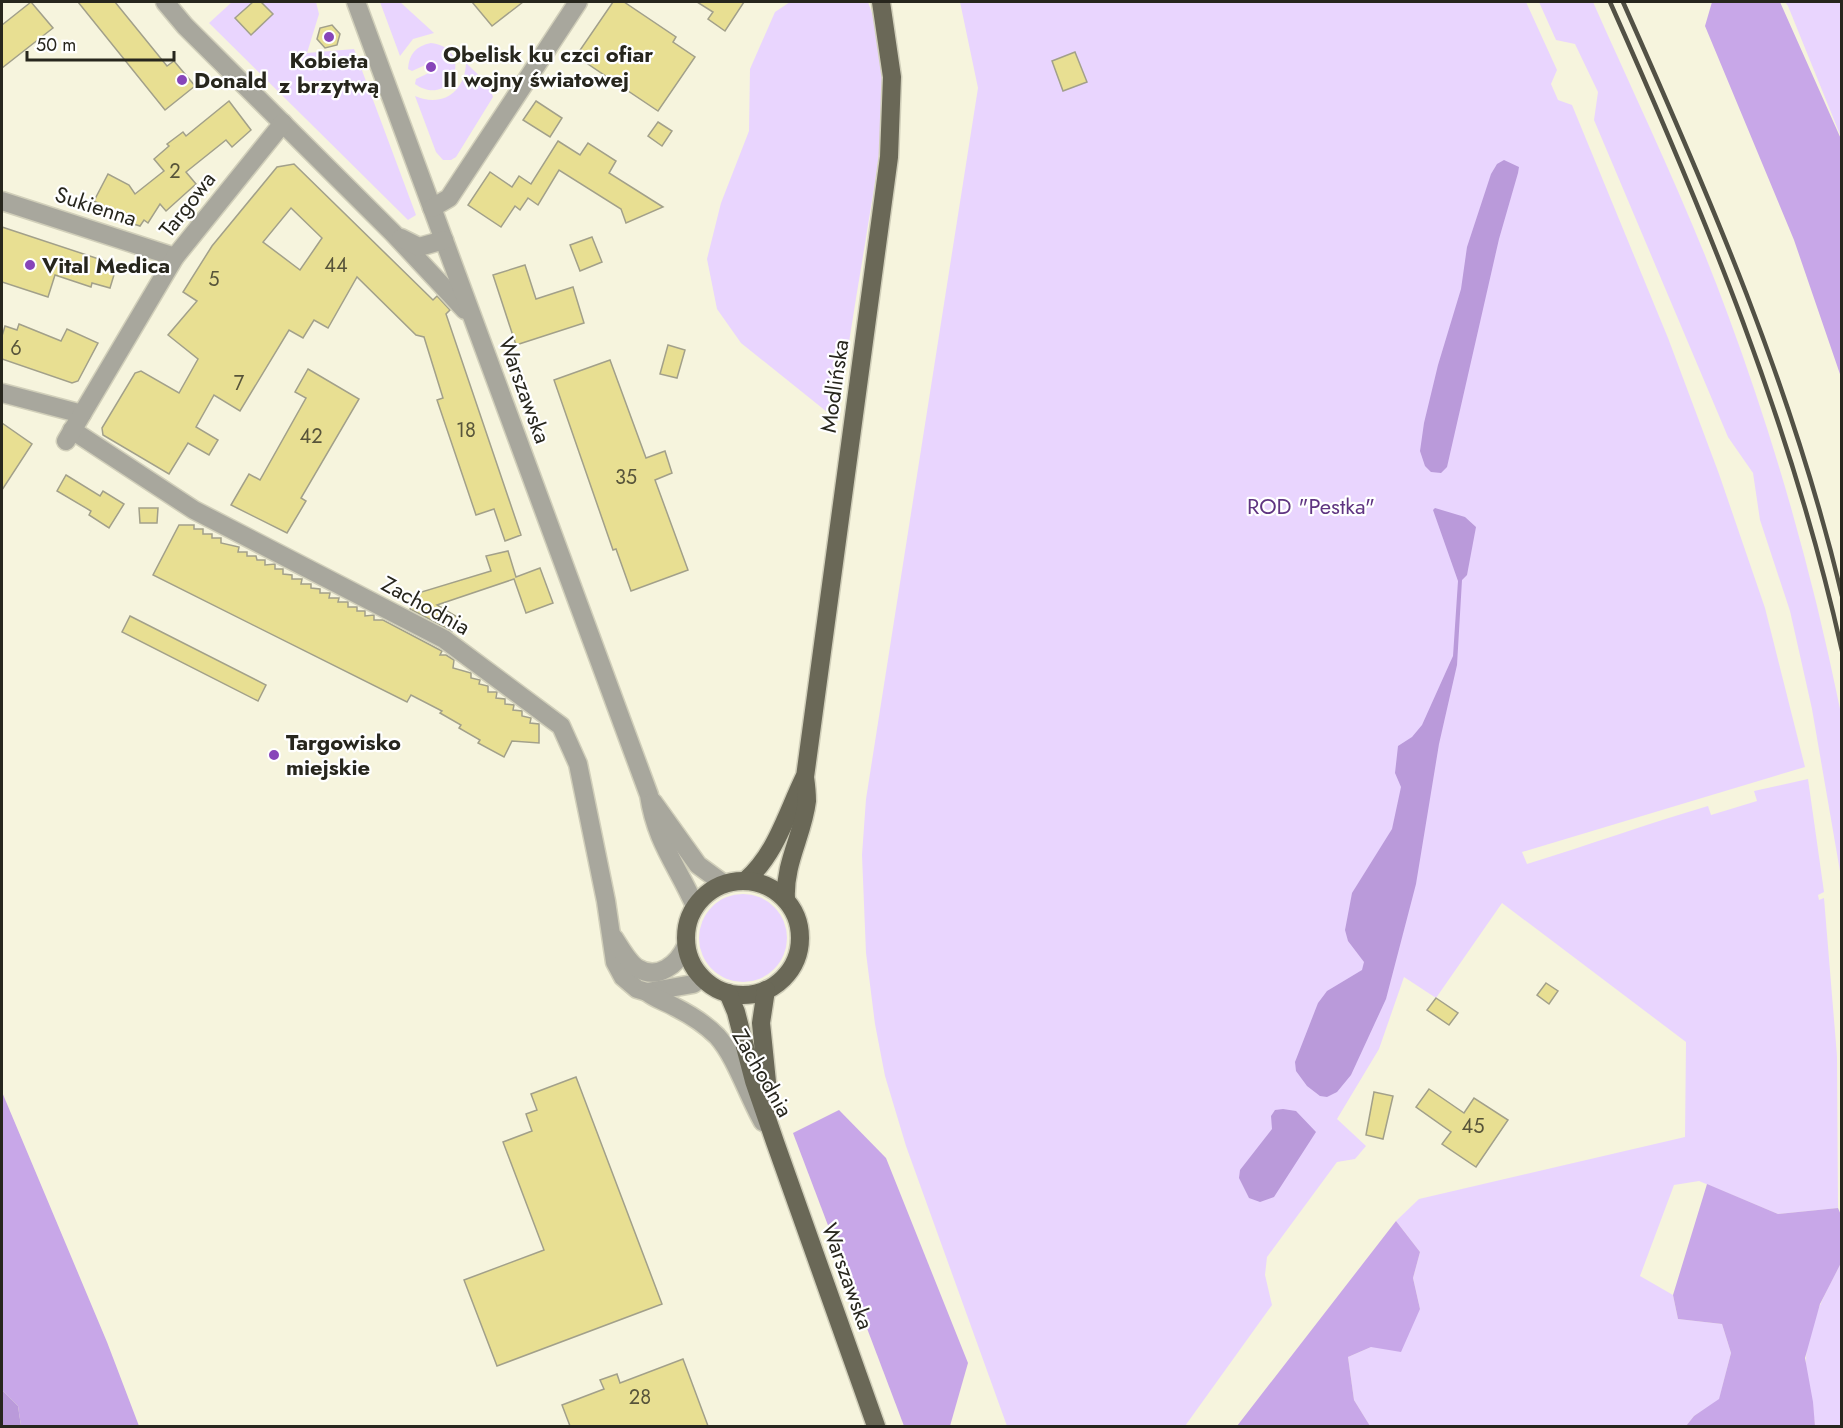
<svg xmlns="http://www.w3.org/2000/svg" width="1843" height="1428" font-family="Jost,sans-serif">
<rect width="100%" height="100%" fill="#f6f4dd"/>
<g fill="#e9d5fe">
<path d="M 232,2 L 316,2 L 319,14 L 307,53 L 354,49 L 416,215 L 408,220 L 209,23 Z"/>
<path d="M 380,2 L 400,2 L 434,33 L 413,39 L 400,56 Z"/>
<path d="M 790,2 L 868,2 C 898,79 877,165 865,244 C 855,303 846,361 837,420 L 741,343 L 717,309 L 707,259 L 721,203 L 749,131 L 750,69 L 775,12 Z"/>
<path d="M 960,2 L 1526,2 L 1557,70 L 1551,84 L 1558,100 L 1572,105 L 1668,338 L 1719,474 L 1765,608 L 1805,767 L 1522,852 L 1527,864 C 1589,845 1646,824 1708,806 L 1711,815 L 1757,801 L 1754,791 L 1808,779 L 1824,892 L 1818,895 L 1819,900 L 1824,898 L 1837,1056 L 1838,1208 L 1778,1214 L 1699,1181 L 1674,1185 L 1640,1276 L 1673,1295 L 1678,1319 L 1722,1324 L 1731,1353 L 1719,1400 L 1694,1416 L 1686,1426 L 1370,1426 L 1354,1400 L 1348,1357 L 1371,1347 L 1420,1309 L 1413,1278 L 1420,1252 L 1396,1221 L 1419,1199 L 1685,1137 L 1686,1042 L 1502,903 L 1436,998 L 1404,977 L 1379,1049 L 1337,1119 L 1366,1146 L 1355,1159 L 1337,1162 L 1267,1257 L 1265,1275 L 1272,1305 L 1185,1426 L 1007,1426 L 906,1146 L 885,1076 L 875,1024 L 866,953 L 862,855 L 866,799 L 978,88 Z"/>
<path d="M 1539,2 L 1593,2 C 1639,106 1689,208 1728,315 C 1775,442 1812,572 1839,704 L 1842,719 L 1841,877 L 1812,709 L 1790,611 L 1760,520 L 1753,473 L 1728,437 L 1594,120 L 1598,92 L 1575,44 L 1556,40 Z"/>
<path d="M 1785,2 L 1841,2 L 1841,137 L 1788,6 Z"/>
<path d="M 431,43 C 476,48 452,110 415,84 L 416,79 L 435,70 L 432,62 L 412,71 L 408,69 C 409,54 416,46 431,43 Z"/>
<path d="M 466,63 L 489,85 L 493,97 L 456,157 L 451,160 L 443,160 L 436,152 L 415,96 C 442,108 465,92 466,63 Z"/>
<circle cx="743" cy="938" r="44"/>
<path d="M 1841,1263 L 1841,1426 L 1815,1426 C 1814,1407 1804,1374 1806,1358 C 1808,1324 1826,1292 1841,1263 Z"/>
</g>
<g fill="#c8a7e8">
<path d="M 1712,2 L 1780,2 L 1841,139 L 1841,377 L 1794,240 L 1705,26 Z"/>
<path d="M 2,1092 L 107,1342 L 139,1426 L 21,1426 L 18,1406 L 2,1390 Z"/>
<path d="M 839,1110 L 886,1158 L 968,1363 L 950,1426 L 904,1426 L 793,1133 Z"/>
<path d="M 1707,1184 L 1778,1214 L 1838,1208 L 1841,1215 L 1841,1263 L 1820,1304 L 1805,1358 L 1813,1402 L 1815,1426 L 1686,1426 L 1694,1416 L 1719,1399 L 1731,1353 L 1722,1324 L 1678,1319 L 1673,1295 Z"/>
<path d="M 1396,1221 L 1420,1252 L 1413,1278 L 1420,1309 L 1401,1352 L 1371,1347 L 1348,1357 L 1354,1400 L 1370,1426 L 1237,1426 Z"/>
</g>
<g fill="#ba9ada">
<path d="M 1504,160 L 1519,167 L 1518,173 L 1499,239 L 1447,467 L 1441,473 L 1431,472 L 1425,466 L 1420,451 L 1424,423 L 1438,365 L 1461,289 L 1467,247 L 1491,174 L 1497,164 Z"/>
<path d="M 1435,508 L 1465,517 L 1476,527 L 1467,575 L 1462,580 L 1457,665 L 1439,744 L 1416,884 L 1386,999 L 1351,1075 L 1337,1092 L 1327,1097 L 1320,1096 L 1307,1086 L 1296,1071 L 1295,1062 L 1318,1003 L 1327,991 L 1362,970 L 1364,962 L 1348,941 L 1345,930 L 1352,893 L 1392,829 L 1401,787 L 1395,773 L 1398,746 L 1412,737 L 1422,725 L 1453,656 L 1458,581 L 1433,510 Z"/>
<path d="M 1283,1109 L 1296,1111 L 1316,1132 L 1274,1197 L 1260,1202 L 1249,1198 L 1239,1178 L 1240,1170 L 1272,1129 L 1271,1116 L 1275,1110 Z"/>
<path d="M 2,1390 L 18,1406 L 21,1426 L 2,1426 Z"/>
</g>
<g fill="#e8df92" stroke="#a2a08a" stroke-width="1.5" fill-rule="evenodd">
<path d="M 31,2 L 53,28 L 2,68 L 2,25 Z"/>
<path d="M 78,2 L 115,2 L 167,66 L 174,61 L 195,86 L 165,110 Z"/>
<path d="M 253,2 L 261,2 L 273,14 L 251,35 L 235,18 Z"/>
<path d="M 472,2 L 523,2 L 492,26 Z"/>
<path d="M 613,2 L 624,2 L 676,37 L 673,42 L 695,57 L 658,111 L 576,56 Z"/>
<path d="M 697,2 L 744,2 L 725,31 L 708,19 L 713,12 Z"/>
<path d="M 332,25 L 340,34 L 337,45 L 325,48 L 317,39 L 320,28 Z"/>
<path d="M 1075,52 L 1087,82 L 1063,91 L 1052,61 Z"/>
<path d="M 229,101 L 251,130 L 232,147 L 226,140 L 186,172 L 196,184 L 166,211 L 160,204 L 148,223 L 144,220 L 140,226 L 115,218 L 118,214 L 94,201 L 108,174 L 129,185 L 135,194 L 164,171 L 154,159 L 169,146 L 167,144 L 183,132 L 186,136 Z"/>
<path d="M 536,101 L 562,118 L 550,137 L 523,120 Z"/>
<path d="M 658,122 L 672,131 L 662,146 L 648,136 Z"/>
<path d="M 558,141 L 580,155 L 588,143 L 616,161 L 609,173 L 663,207 L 626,223 L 621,209 L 559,170 L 538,205 L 528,198 L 520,210 L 515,206 L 501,227 L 468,205 L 490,172 L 512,187 L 519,176 L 531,184 Z"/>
<path d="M 294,164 L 433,300 L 437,296 L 450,310 L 446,314 L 521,535 L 505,541 L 494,509 L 476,515 L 437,400 L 443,398 L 424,337 L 416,335 L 357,277 L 328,328 L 314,320 L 303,338 L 289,330 L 240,411 L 214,395 L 196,427 L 218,440 L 209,455 L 188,443 L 169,474 L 103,435 L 102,428 L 135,373 L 141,371 L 179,393 L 198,359 L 168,335 L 197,301 L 183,292 L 212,246 L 277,167 ZM 291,208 L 322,238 L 300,270 L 263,242 Z"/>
<path d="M 2,227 L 117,265 L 110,288 L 92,283 L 91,287 L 55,275 L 48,297 L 2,282 Z"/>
<path d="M 592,237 L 602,262 L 580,271 L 570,245 Z"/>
<path d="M 525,265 L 536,299 L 573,287 L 584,323 L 516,345 L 493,275 Z"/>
<path d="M 19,324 L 61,341 L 67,329 L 98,343 L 78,381 L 72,383 L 2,359 L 2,336 L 5,326 L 17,330 Z"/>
<path d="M 668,345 L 685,350 L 677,378 L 660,374 Z"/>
<path d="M 610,360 L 646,458 L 665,451 L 672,473 L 655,480 L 688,570 L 631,591 L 616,549 L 613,550 L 554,380 Z"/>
<path d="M 308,369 L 359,399 L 301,498 L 306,501 L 287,533 L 231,505 L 249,474 L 260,480 L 306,398 L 295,392 Z"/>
<path d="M 2,423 L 32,444 L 2,490 Z"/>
<path d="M 66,475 L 100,496 L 103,491 L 124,504 L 109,528 L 89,515 L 91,511 L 57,491 Z"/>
<path d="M 139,508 L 158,508 L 157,523 L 140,523 Z"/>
<path d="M 179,525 L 194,525 L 194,529 L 203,529 L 203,534 L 212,534 L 212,538 L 221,538 L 221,543 L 239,547 L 238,552 L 247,552 L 247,556 L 256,556 L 257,560 L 265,560 L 265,565 L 275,564 L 275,569 L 283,569 L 283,574 L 292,575 L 292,579 L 302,579 L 301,584 L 311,584 L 311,588 L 320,589 L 320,593 L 330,593 L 329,598 L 339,598 L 338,602 L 348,602 L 348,607 L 357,607 L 357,611 L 365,611 L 365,616 L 374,615 L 374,620 L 383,620 L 438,649 L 442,651 L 440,655 L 446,655 L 454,660 L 453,668 L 471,673 L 471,678 L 480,680 L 479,684 L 488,686 L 488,692 L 497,692 L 496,698 L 505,699 L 505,704 L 514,705 L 513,710 L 522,711 L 522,716 L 531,718 L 530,723 L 539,724 L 539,743 L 512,741 L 504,757 L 478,743 L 480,740 L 459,728 L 461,725 L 440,713 L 442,711 L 411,695 L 407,702 L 153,575 Z"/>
<path d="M 508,551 L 516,577 L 540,568 L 553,603 L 526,613 L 514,579 L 437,605 L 459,618 L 452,631 L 410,609 L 418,593 L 491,571 L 486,556 Z"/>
<path d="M 130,616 L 266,685 L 258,701 L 122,632 Z"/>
<path d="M 1546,983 L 1558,991 L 1549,1004 L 1537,995 Z"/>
<path d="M 1436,998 L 1458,1013 L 1449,1025 L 1427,1010 Z"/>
<path d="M 576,1077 L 662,1304 L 497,1366 L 464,1280 L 544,1250 L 503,1142 L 532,1131 L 526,1114 L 537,1110 L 531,1094 Z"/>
<path d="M 1429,1089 L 1464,1113 L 1474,1098 L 1508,1120 L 1476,1167 L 1442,1144 L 1451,1132 L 1416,1107 Z"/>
<path d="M 1374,1092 L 1393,1096 L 1383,1139 L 1366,1135 Z"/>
<path d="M 683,1359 L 708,1426 L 570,1426 L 562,1405 L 604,1389 L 600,1380 L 617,1374 L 620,1383 Z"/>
</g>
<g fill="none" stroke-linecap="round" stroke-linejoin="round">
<defs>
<g id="minor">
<path d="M 165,2 L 185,26 L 393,233 L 465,310"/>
<path d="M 356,2 L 649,795 C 656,842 677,865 695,906"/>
<path d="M 2,201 L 175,257"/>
<path d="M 432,208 L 449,198 L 578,2"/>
<path d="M 401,238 L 419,247 L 444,240"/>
<path d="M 2,393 L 82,414"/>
<path d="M 72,430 L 194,510 L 444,639 L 561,726 L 578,764 L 606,901 L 615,962 L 623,977 L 637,989 L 647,992 L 693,984 L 702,978"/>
<path d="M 66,441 L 175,257 L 283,123"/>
<path d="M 653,802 L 698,865 L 724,884"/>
<path d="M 614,938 C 620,947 628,962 637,968 C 658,981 678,964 686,946"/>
<path d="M 647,992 C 657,1000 665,1001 675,1007 C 689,1014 706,1025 717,1036 C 736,1057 748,1096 763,1122"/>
</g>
<g id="major">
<path d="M 746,880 C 776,854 787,813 804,778"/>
<circle cx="743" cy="938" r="57"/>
<path d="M 786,899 C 784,863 803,835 807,801 C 807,793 806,784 805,777 L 889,157 L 892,77 L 881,2"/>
<path d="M 766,990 L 761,1023 L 769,1102"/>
<path d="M 728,993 L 736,1012 L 754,1081 L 775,1142 L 876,1426"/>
</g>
</defs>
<use href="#minor" stroke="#d1cfba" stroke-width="21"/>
<use href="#major" stroke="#d1cfba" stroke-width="21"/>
<use href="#minor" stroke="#a8a79d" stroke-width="18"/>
<use href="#major" stroke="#6a6857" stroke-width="18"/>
<g stroke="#525145" stroke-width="4.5">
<path d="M 1610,2 C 1704,213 1792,425 1842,651"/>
<path d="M 1623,2 C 1709,195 1793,389 1842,596"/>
</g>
</g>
<g fill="#8745b9" stroke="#fff" stroke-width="2">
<circle cx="329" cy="37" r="6"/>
<circle cx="431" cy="67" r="6"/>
<circle cx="182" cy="80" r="6"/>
<circle cx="30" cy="265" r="6"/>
<circle cx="274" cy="755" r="6"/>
</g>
<g text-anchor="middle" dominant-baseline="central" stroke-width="4.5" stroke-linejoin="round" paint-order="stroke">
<g font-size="20" fill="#57543a">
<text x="175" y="171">2</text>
<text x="336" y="265">44</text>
<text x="214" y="279">5</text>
<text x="16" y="348">6</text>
<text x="239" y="383">7</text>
<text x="466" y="430">18</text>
<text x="311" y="436">42</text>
<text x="626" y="477">35</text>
<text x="1473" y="1126">45</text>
<text x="640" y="1397">28</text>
</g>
<g font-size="22" font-weight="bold" fill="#27261d" stroke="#fff" text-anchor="start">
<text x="443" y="54">Obelisk ku czci ofiar<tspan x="443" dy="25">II wojny światowej</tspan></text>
<text x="329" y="60" text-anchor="middle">Kobieta<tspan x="329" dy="25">z brzytwą</tspan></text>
<text x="194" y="80">Donald</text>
<text x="42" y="265">Vital Medica</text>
<text x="286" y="742">Targowisko<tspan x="286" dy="25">miejskie</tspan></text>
</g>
<g font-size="22" fill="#27261d" stroke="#fff">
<text transform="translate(187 204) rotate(-52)">Targowa</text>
<text transform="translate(96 206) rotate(18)">Sukienna</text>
<text transform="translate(834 386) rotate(-82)">Modlińska</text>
<text transform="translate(525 390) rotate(70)">Warszawska</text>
<text transform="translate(426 605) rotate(29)">Zachodnia</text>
<text transform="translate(763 1073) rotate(60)">Zachodnia</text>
<text transform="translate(848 1276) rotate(70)">Warszawska</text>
</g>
<g font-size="22" fill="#5f3481" stroke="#fff">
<text x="1311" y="506">ROD "Pestka"</text>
</g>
</g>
<rect width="1843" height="1428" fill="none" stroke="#27261d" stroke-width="6"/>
<path d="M27 51v9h147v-9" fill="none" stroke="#27261d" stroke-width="3"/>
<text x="36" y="51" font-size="18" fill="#27261d" stroke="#ffffff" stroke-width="4.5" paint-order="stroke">50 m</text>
</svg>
